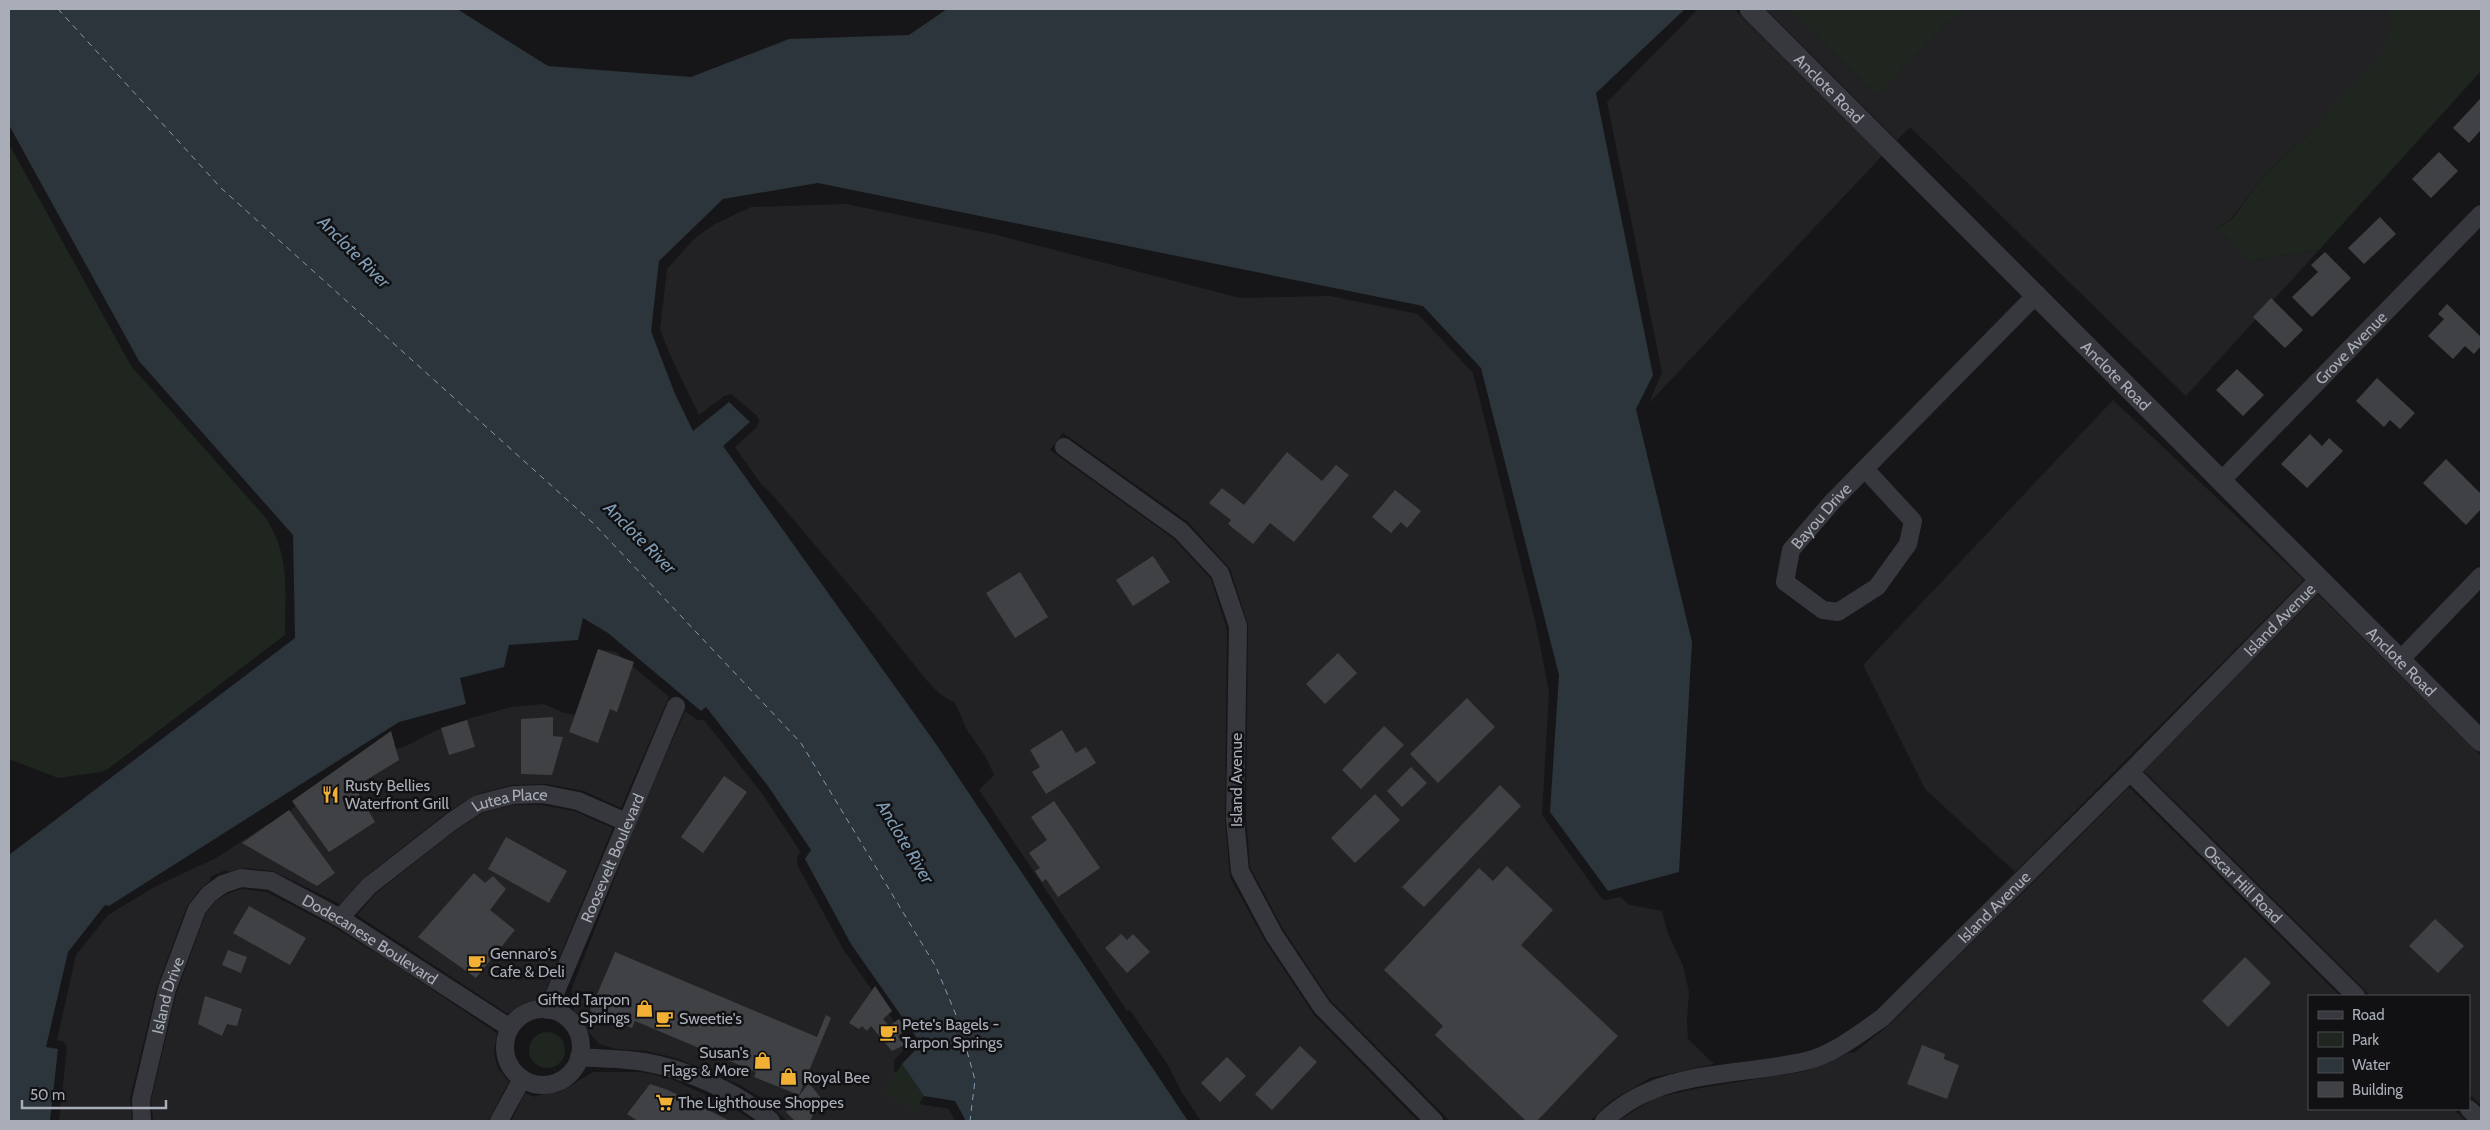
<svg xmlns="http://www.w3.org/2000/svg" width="2490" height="1130" font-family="Cabin,sans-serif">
<rect width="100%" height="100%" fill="#161618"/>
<g fill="#222225">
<path d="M 1698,9 L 1734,9 L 1882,156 L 1649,403 L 1662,372 L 1607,102 Z"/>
<path d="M 1766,9 L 1788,9 L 1878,95 L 1946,25 L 1967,9 L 2386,9 L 2392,21 L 2382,54 L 2308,135 L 2266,173 L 2231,219 L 2217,229 L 2248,261 L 2319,250 L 2186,396 L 1910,127 L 1897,140 Z"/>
<path d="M 846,204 L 997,235 L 1240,298 L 1330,296 L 1418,314 L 1473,373 L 1536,625 L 1549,692 L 1542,815 L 1602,899 L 1607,900 L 1620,897 L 1630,905 L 1662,911 L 1667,931 L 1683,966 L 1689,992 L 1687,1019 L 1688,1039 L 1714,1064 L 1650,1078 L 1611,1101 L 1590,1121 L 1450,1121 L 1438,1109 L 1330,1000 L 1283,929 L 1250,867 L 1246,817 L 1248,625 L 1230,569 L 1188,522 L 1063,433 L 1050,450 L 1174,539 L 1211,579 L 1227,629 L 1225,820 L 1230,877 L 1265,941 L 1314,1015 L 1418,1121 L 1201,1121 L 1181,1091 L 1168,1065 L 1130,1010 L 1127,1011 L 979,790 L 994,775 L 985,756 L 967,730 L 955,703 L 941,695 L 928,682 L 872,612 L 770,492 L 761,484 L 735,447 L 757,427 L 759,421 L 757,416 L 731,394 L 724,396 L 699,415 L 670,355 L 660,329 L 667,269 L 693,240 L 713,225 L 751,207 Z"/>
<path d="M 2113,400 L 2304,580 L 2015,872 L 1925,789 L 1863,665 Z"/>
<path d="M 2318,594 L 2481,756 L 2481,1105 L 2469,1093 L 2469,996 L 2371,996 L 2144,771 Z"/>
<path d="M 603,650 L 616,652 L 669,697 L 621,808 L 584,791 L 546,784 L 512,785 L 477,794 L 445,814 L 364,878 L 340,904 L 273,871 L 244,868 L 228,872 L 226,870 L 210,877 L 211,880 L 201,888 L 187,906 L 157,987 L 130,1099 L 132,1121 L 59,1121 L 67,1047 L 64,1042 L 57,1040 L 76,955 L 108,915 L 156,886 L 216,858 L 265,826 L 285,816 L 315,787 L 369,755 L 404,747 L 435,731 L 471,718 L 511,707 L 544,704 L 564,713 L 580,716 Z"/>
<path d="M 685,711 L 697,720 L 704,720 L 761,792 L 800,851 L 797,858 L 797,864 L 843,949 L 910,1044 L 894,1060 L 894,1070 L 919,1104 L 949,1109 L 955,1121 L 787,1121 L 760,1097 L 740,1085 L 676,1058 L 646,1051 L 616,1049 L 599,1044 L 577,1019 L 574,1013 L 572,988 L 635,826 Z"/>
<path d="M 2129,787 L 2340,996 L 2309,996 L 2309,1109 L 2453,1109 L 2466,1121 L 1618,1121 L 1655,1098 L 1700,1088 L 1807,1071 L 1851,1052 L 1854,1053 L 1889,1025 Z"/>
<path d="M 513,805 L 541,805 L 574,811 L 613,828 L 542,999 L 524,1003 L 508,1014 L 357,915 L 376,893 L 456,830 L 482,813 Z"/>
<path d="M 241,889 L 267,892 L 334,927 L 394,964 L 497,1033 L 494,1054 L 498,1068 L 509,1082 L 488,1121 L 153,1121 L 151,1100 L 177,991 L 206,913 L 215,901 L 227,894 Z"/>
<path d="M 593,1072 L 641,1072 L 669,1078 L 728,1105 L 754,1121 L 511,1121 L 525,1093 L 536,1097 L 538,1095 L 560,1092 Z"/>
</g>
<g fill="#1e261f">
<path d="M 1788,9 L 1967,9 L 1946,25 L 1878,95 Z"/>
<path d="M 2386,9 L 2481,9 L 2481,71 L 2319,250 L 2248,261 L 2217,229 L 2232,219 L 2266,173 L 2308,135 L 2381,54 L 2392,22 Z"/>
<path d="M 9,144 L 131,366 L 265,517 C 291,556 285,591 285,635 L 108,769 L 101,772 L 58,778 L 9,759 Z"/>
<circle cx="547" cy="1050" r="18"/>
<path d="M 902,1064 L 924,1096 L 916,1109 L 899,1102 L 884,1091 Z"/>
</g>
<path fill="#2c353c" d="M 9,9 L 457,9 L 548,66 L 691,77 L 789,39 L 909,35 L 947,9 L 1685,9 L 1596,93 L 1653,375 L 1636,409 L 1692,642 L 1679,872 L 1608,891 L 1550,812 L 1559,675 L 1481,368 L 1423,306 L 818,183 L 723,199 L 659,261 L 651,331 L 675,394 L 693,431 L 729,402 L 750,422 L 723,446 L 936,744 L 1188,1121 L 966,1121 L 955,1101 L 924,1096 L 902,1064 L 921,1044 L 851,944 L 805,859 L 811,850 L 768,786 L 706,707 L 701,711 L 608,633 L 583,618 L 578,640 L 509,645 L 504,667 L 460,678 L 466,704 L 399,722 L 109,906 L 105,905 L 68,952 L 46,1047 L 58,1049 L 50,1121 L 9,1121 L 9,855 L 295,638 L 293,535 L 139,361 L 9,125 Z"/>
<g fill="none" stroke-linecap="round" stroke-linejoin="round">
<path stroke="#7f9bb3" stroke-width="1" stroke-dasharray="6 5" stroke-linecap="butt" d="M 58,9 L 221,188 L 594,524 L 801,743 L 936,967 L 959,1022 L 975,1080 L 970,1121"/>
</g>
<g fill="#404145">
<path d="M 2481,98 L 2481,130 L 2469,143 L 2453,128 Z"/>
<path d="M 2439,152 L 2458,171 L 2431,198 L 2412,179 Z"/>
<path d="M 2380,217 L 2396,234 L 2364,264 L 2348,248 Z"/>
<path d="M 2325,252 L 2351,278 L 2312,317 L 2292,297 L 2318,272 L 2311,265 Z"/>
<path d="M 2271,298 L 2303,330 L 2285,348 L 2253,317 Z"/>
<path d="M 2447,304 L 2481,337 L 2481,346 L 2474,354 L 2465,346 L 2453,359 L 2428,336 L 2444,319 L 2438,314 Z"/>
<path d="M 2237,369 L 2264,395 L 2243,416 L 2216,390 Z"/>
<path d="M 2377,378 L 2415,413 L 2400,429 L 2390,420 L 2384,427 L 2356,401 Z"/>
<path d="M 2310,434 L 2322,446 L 2329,438 L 2343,451 L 2307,488 L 2281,464 Z"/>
<path d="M 1287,452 L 1322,481 L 1336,465 L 1349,475 L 1294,542 L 1270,523 L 1253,544 L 1228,524 L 1231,520 L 1209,503 L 1222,488 L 1244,505 Z"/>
<path d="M 2446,459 L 2481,494 L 2481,509 L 2466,525 L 2423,483 Z"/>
<path d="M 1395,490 L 1421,511 L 1407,528 L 1401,522 L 1391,533 L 1372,517 Z"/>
<path d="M 1153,556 L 1170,582 L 1133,606 L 1116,580 Z"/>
<path d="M 1020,572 L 1048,617 L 1015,638 L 986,593 Z"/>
<path d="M 598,649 L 634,662 L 617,712 L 610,709 L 598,743 L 569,732 Z"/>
<path d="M 1338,653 L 1357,673 L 1325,704 L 1306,684 Z"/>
<path d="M 1467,698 L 1495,727 L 1438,783 L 1410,754 Z"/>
<path d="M 553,717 L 553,736 L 563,737 L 552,775 L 521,774 L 521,719 Z"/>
<path d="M 467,720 L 475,747 L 449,755 L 441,728 Z"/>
<path d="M 1384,726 L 1404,745 L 1361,789 L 1342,770 Z"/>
<path d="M 1062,730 L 1076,753 L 1086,747 L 1096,763 L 1046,794 L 1032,772 L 1040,767 L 1030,750 Z"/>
<path d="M 391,731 L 399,760 L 355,787 L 375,822 L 329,852 L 292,801 Z"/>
<path d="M 1411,767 L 1427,783 L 1402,807 L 1387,791 Z"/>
<path d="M 724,776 L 747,792 L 703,853 L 681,837 Z"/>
<path d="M 1500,785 L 1521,806 L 1424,907 L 1402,887 Z"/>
<path d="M 1375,794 L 1400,820 L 1355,863 L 1331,838 Z"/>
<path d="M 1054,801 L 1100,868 L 1058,897 L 1046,879 L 1042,882 L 1035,871 L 1040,868 L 1029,853 L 1047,840 L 1031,817 Z"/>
<path d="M 289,810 L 335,873 L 317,886 L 242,843 Z"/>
<path d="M 506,837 L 567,871 L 549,903 L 488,869 Z"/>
<path d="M 1507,866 L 1553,910 L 1521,945 L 1618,1036 L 1537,1121 L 1526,1121 L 1435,1035 L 1443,1026 L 1384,970 L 1479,868 L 1493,881 Z"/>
<path d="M 474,873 L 485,883 L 493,876 L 506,889 L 490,910 L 515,930 L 476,978 L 418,937 Z"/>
<path d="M 249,906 L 306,938 L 290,965 L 233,933 Z"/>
<path d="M 2435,919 L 2464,946 L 2438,973 L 2409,946 Z"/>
<path d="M 1121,934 L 1127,940 L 1133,934 L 1150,952 L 1127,973 L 1105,948 Z"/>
<path d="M 228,950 L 247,957 L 241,973 L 222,965 Z"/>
<path d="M 615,952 L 817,1037 L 826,1015 L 831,1018 L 799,1095 L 754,1077 L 756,1072 L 635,1021 L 632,1028 L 590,1011 Z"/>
<path d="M 2245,957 L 2271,983 L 2228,1027 L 2202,1001 Z"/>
<path d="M 875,986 L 892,1011 L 883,1019 L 889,1026 L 899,1019 L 906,1029 L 898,1036 L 904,1045 L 892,1051 L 871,1026 L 867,1031 L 862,1026 L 859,1029 L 849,1023 Z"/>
<path d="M 205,996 L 242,1009 L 237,1026 L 227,1024 L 222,1036 L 198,1024 Z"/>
<path d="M 1922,1045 L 1945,1054 L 1944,1059 L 1959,1065 L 1947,1099 L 1907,1084 Z"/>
<path d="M 1300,1046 L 1317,1062 L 1272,1110 L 1255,1094 Z"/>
<path d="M 1227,1057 L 1246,1076 L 1220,1102 L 1201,1083 Z"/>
<path d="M 809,1083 L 821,1098 L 810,1121 L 795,1121 L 786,1112 Z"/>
<path d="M 650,1084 L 668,1090 L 730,1121 L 638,1121 L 627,1114 Z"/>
</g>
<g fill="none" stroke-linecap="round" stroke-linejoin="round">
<g stroke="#37383d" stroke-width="18">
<path d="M 1064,447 L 1181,531 L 1220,573 L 1238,626 L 1235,819 L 1240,871 L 1274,935 L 1322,1007 L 1434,1121"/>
<path id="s1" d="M 1865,469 L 1913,521 L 1908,544 L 1877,587 L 1838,612 L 1823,610 L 1785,582 L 1791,550 L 1833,501 L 2037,294"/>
<path id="s2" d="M 2221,481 L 2481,214"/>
<path d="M 2400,660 L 2481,576"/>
<path id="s3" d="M 2130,772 L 2356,996"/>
<path id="s4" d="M 340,918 L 369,886 L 451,822 L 478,804 L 513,795 L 543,794 L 578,801 L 626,822"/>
<circle cx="543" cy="1047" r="38"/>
<path id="s5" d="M 548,1010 L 676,706"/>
<path d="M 579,1057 C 601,1059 623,1058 644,1062 C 687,1069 739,1093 771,1121"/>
<path d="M 2469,1109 L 2481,1121"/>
<path id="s6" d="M 142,1121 L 141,1100 L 167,989 L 197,909 L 209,894 L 223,884 L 241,878 L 271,881 L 340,918 L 510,1028"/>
<path d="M 499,1121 L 522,1079"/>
<path id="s7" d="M 1604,1121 C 1659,1068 1736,1077 1806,1061 C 1834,1054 1859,1034 1882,1018 L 2130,772 L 2319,579"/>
</g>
<path stroke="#37383d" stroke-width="21" id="s8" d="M 1750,9 L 2481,741"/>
</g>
<defs>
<symbol id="restaurant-bare" viewBox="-9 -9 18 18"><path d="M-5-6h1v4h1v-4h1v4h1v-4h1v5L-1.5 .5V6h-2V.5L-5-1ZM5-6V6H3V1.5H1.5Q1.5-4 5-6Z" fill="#f2b134" stroke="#111113" stroke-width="2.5" paint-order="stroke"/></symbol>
<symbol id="cafe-bare" viewBox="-9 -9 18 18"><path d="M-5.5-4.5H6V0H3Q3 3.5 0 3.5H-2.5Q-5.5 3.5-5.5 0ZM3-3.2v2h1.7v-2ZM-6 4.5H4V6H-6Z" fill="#f2b134" stroke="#111113" stroke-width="2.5" paint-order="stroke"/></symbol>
<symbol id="shop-bare" viewBox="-9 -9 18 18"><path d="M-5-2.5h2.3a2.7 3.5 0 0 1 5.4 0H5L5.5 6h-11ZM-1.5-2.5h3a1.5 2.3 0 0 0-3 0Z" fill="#f2b134" stroke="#111113" stroke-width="2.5" paint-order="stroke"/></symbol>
<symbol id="supermarket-bare" viewBox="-9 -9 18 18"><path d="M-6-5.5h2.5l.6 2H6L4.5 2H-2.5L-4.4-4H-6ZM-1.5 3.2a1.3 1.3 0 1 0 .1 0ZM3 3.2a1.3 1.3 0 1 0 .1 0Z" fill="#f2b134" stroke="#111113" stroke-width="2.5" paint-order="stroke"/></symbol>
</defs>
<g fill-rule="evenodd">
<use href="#restaurant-bare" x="318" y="782" width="25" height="25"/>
<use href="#cafe-bare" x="464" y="950" width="25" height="25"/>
<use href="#shop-bare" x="632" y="996" width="25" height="25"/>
<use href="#cafe-bare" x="652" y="1006" width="25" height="25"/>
<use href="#cafe-bare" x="876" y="1020" width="25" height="25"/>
<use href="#shop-bare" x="750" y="1048" width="25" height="25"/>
<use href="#shop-bare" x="776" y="1064" width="25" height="25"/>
<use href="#supermarket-bare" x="652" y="1090" width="25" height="25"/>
</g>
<g text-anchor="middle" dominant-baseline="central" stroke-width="5" stroke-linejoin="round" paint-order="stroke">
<g font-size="16" fill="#a8adb8" stroke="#111113">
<text stroke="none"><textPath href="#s8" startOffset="112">Anclote Road</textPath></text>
<text stroke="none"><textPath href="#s2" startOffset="186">Grove Avenue</textPath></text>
<text stroke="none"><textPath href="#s8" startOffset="518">Anclote Road</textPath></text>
<text stroke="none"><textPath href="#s1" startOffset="334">Bayou Drive</textPath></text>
<text stroke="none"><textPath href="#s7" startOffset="865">Island Avenue</textPath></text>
<text stroke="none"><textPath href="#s8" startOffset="922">Anclote Road</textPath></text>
<text transform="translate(1236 780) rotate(-90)">Island Avenue</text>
<text stroke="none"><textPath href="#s4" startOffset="212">Lutea Place</textPath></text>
<text stroke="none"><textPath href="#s5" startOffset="165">Roosevelt Boulevard</textPath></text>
<text stroke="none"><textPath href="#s3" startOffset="159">Oscar Hill Road</textPath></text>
<text stroke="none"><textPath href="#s7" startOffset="460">Island Avenue</textPath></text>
<text stroke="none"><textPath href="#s6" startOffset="421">Dodecanese Boulevard</textPath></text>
<text stroke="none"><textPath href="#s6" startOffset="129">Island Drive</textPath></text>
</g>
<g font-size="16" fill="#a8adb8" stroke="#111113" text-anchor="start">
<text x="345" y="785">Rusty Bellies<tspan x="345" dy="18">Waterfront Grill</tspan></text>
<text x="490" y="953">Gennaro's<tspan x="490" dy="18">Cafe &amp; Deli</tspan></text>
<text x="630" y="999" text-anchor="end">Gifted Tarpon<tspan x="630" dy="18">Springs</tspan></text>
<text x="679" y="1018">Sweetie's</text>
<text x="902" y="1024">Pete's Bagels -<tspan x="902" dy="18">Tarpon Springs</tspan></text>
<text x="749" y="1052" text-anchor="end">Susan's<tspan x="749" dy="18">Flags &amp; More</tspan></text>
<text x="803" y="1077">Royal Bee</text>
<text x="678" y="1102">The Lighthouse Shoppes</text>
</g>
<g font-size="18" font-style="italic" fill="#7f9bb3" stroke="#111113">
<text transform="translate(354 252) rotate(45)">Anclote River</text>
<text transform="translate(640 538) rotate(45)">Anclote River</text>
<text transform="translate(905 842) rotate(59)">Anclote River</text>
</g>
</g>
<rect width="2490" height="1130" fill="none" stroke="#a8adb8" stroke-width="20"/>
<rect x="2308" y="995" width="162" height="115" fill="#111113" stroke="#4d4f55"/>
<rect x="2318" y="1011" width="25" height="8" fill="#37383d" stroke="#4d4f55"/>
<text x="2352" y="1020" font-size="15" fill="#a8adb8">Road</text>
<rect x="2318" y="1032" width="25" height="15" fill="#1e261f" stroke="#4d4f55"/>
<text x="2352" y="1045" font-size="15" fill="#a8adb8">Park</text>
<rect x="2318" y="1058" width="25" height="15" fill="#2c353c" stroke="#4d4f55"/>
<text x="2352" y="1070" font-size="15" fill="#a8adb8">Water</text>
<rect x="2318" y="1082" width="25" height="15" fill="#404145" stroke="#4d4f55"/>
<text x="2352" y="1095" font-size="15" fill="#a8adb8">Building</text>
<path d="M22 1100v8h144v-8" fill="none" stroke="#a8adb8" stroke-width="2.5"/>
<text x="30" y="1100" font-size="15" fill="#a8adb8" stroke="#111113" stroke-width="4" paint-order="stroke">50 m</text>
</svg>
